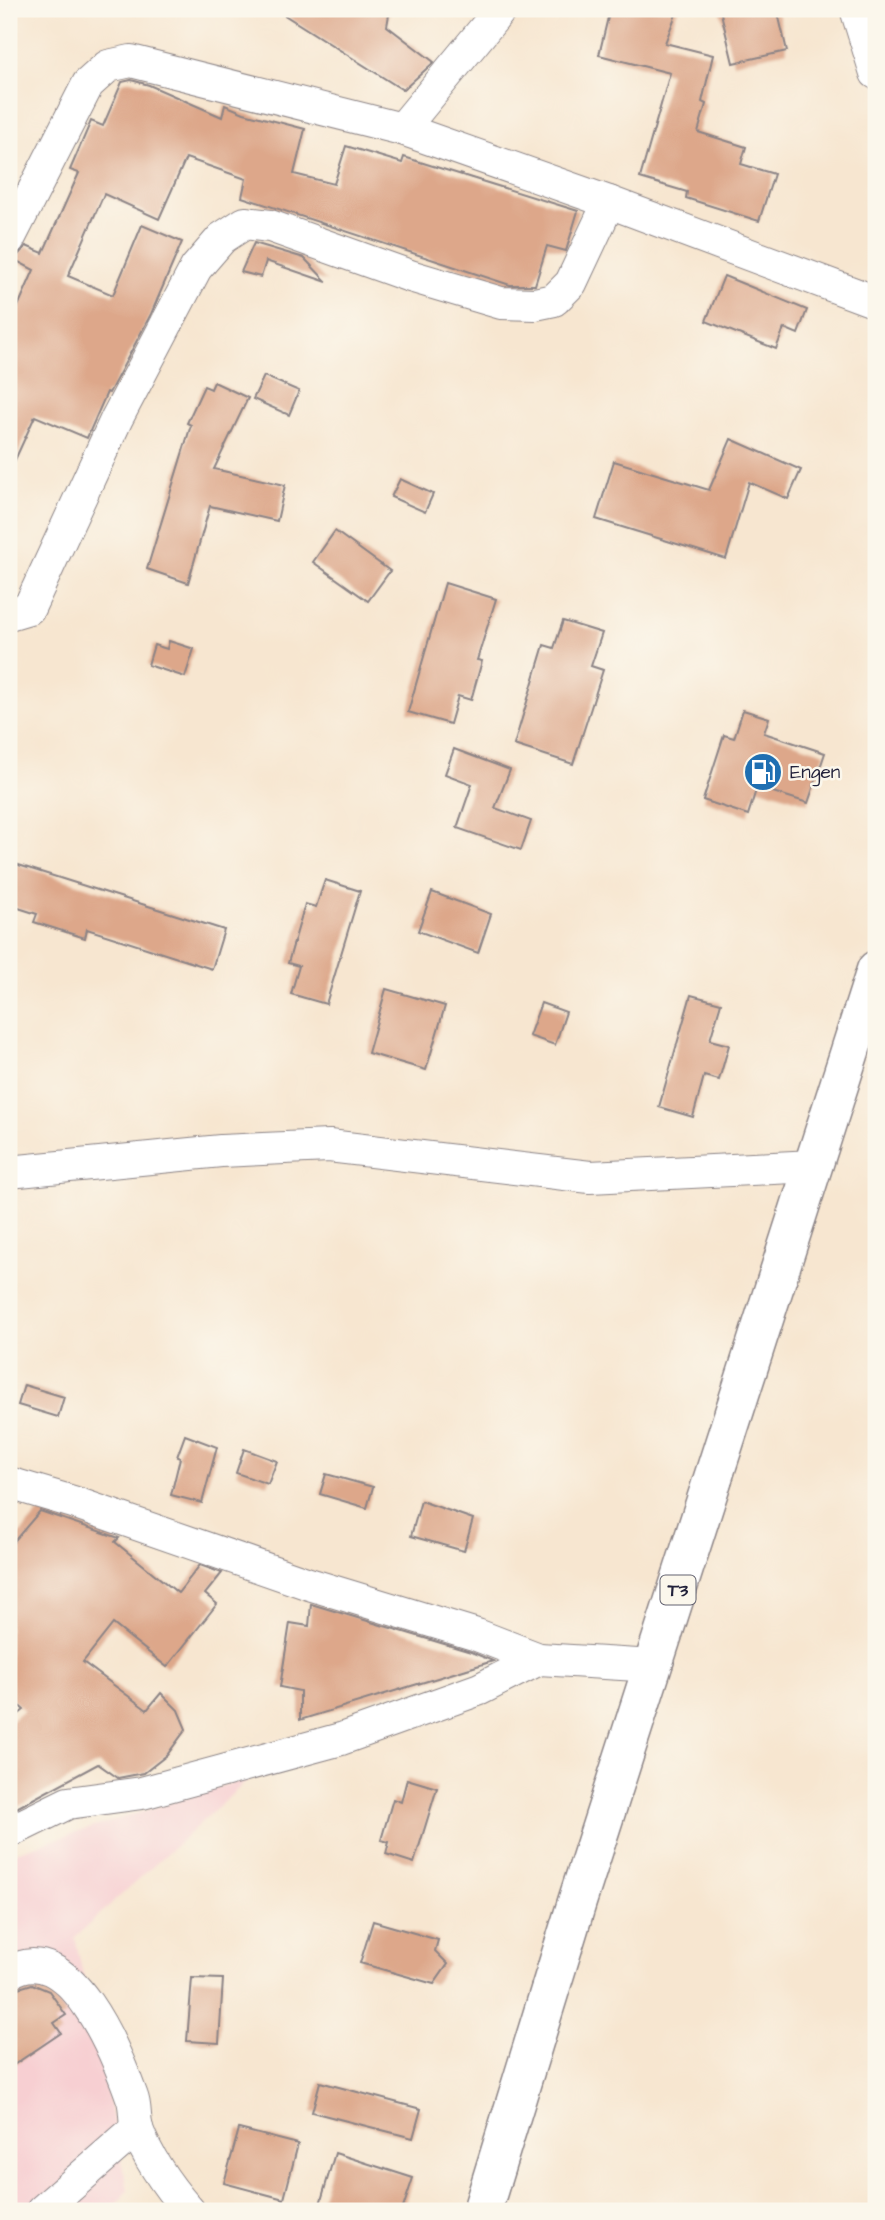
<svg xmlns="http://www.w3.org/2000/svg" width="885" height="2220" font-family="'Architects Daughter',sans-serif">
<rect width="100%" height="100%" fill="#fbf7ec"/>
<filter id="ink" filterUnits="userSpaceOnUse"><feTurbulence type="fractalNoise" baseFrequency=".0143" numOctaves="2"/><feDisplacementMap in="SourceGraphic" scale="14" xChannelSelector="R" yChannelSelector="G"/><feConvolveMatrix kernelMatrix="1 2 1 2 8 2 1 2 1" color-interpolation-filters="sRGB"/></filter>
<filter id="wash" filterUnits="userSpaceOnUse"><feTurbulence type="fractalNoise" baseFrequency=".00686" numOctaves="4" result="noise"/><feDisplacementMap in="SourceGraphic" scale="28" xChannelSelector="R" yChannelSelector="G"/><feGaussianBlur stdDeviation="1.57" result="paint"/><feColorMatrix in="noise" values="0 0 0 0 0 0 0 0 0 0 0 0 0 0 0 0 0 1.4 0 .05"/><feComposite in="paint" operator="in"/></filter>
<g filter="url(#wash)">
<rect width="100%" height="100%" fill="#f7e6d0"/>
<path fill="#f7cfd2" d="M 251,1777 L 75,1937 L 128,2191 L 110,2211 L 9,2211 L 9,1854 Z"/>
<g id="blocks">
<g fill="#dda78a">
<path d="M 275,9 L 390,9 L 387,26 L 434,62 L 403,90 Z"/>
<path d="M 610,9 L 678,9 L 665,43 L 713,55 L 702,102 L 706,104 L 698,132 L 746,147 L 741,164 L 774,174 L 759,221 L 686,198 L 687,192 L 640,178 L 670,73 L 599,55 Z"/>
<path d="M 720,9 L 777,9 L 787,51 L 733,63 Z"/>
<path d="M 131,80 L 149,85 L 222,117 L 225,105 L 244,113 L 305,129 L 294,174 L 334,184 L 346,146 L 402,163 L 404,157 L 578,211 L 566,251 L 547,246 L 535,285 L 510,285 L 242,197 L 246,179 L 186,158 L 159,219 L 104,194 L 68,276 L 113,295 L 142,225 L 182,242 L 151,314 L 109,393 L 107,392 L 87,438 L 35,416 L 9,473 L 9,308 L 16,311 L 34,270 L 9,257 L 18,255 L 26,246 L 43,253 L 79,173 L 70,170 L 91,121 L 103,126 L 122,82 Z"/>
<path d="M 254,243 L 304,258 L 327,282 L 266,261 L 261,277 L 241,272 Z"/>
<path d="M 724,276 L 807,310 L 798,334 L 784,328 L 776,349 L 706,321 Z"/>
<path d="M 264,376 L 299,391 L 289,415 L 253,399 Z"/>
<path d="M 214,382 L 248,398 L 214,469 L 285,485 L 277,521 L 210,506 L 188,583 L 147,569 L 191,425 L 187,423 L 204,386 L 211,389 Z"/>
<path d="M 731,439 L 801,470 L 788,499 L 749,482 L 726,559 L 596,519 L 614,461 L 709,490 Z"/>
<path d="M 400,479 L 433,494 L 425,512 L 391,497 Z"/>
<path d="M 335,531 L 390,571 L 368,601 L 313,562 Z"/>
<path d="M 445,583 L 496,599 L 477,660 L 482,661 L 471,700 L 458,696 L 450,724 L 408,712 Z"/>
<path d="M 563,621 L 602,633 L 591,666 L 603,670 L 573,764 L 514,745 L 544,645 L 554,648 Z"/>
<path d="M 169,641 L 194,649 L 185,677 L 148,665 L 154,645 L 167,649 Z"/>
<path d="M 743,710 L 769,718 L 764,733 L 825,753 L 808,803 L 757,787 L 748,815 L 703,800 L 724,735 L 734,738 Z"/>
<path d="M 454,749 L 510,770 L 495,808 L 531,821 L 521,850 L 457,828 L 472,784 L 445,774 Z"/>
<path d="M 9,862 L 224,930 L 212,969 L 87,929 L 85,938 L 34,922 L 37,914 L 9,905 Z"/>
<path d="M 325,880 L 360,891 L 326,1004 L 291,994 L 299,966 L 288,963 L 305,904 L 316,907 Z"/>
<path d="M 432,892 L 491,914 L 478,953 L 418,931 Z"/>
<path d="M 386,989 L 445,1006 L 426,1070 L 368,1053 Z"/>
<path d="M 691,995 L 721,1003 L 710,1040 L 729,1045 L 719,1080 L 704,1076 L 693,1117 L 659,1107 Z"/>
<path d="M 541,1003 L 566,1012 L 555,1045 L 529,1036 Z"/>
<path d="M 24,1385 L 64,1397 L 58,1417 L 18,1405 Z"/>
<path d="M 185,1435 L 217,1447 L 202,1503 L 171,1495 L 180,1458 L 177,1457 Z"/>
<path d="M 244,1449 L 277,1461 L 268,1484 L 236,1473 Z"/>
<path d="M 326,1474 L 373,1487 L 367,1508 L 320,1494 Z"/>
<path d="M 421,1501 L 473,1519 L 464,1551 L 411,1536 Z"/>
<path d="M 40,1511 L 119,1538 L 115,1542 L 178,1593 L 200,1565 L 222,1573 L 205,1594 L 217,1604 L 167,1667 L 113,1624 L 83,1662 L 147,1710 L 161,1693 L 178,1710 L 186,1729 L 167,1755 L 144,1773 L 118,1778 L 98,1764 L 9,1812 L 9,1722 L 24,1710 L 9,1697 L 9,1547 Z"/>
<path d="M 311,1604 L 471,1652 L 493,1661 L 300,1720 L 300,1691 L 280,1687 L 290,1623 L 309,1626 Z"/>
<path d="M 407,1779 L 437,1788 L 414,1863 L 386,1854 L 389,1842 L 381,1840 L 393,1799 L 401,1802 Z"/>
<path d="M 373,1921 L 438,1940 L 435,1951 L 448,1964 L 434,1984 L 360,1963 Z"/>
<path d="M 192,1978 L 223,1979 L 219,2043 L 187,2041 Z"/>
<path d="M 32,1984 L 49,1991 L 66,2015 L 54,2023 L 61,2033 L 9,2068 L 9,1991 Z"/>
<path d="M 320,2082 L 421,2109 L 413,2138 L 312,2112 Z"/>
<path d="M 239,2129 L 298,2144 L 284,2199 L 224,2183 Z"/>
<path d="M 335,2153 L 413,2178 L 402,2211 L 318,2211 Z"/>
</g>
</g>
</g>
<g filter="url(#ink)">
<use href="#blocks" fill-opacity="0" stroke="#8c8486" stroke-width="2"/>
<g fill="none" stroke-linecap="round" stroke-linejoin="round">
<defs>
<g id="street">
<path d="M 856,9 L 876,73"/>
<path d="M 402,129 L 501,9"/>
<path d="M 9,239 L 88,84 L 108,66 L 131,61 L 402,129 L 609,202 L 876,302"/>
<path d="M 9,614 L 29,608 L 117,418 L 196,268 L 222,238 L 245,223 L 270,226 L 410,276 L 501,303 L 535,304 L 554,300 L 571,283 L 609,202"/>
<path d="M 9,1172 L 221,1151 L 329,1146 L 590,1177 L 813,1166"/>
<path d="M 9,1483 L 73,1502 L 309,1584 L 477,1635 L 539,1659 L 654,1666"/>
<path d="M 9,1832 L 68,1803 L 142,1793 L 341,1739 L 480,1689 L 539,1659"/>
<path d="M 9,1973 C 69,1933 117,2055 132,2097 C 136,2107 134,2119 137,2129 C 148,2159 169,2188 189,2211"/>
<path d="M 42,2211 L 137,2128"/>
</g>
<path id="highway" d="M 482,2211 L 577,1902 L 876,970"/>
</defs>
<use href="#street" stroke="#8c8486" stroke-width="34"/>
<use href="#highway" stroke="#8c8486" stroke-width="41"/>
<use href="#street" stroke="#fff" stroke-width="32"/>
<use href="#highway" stroke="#fff" stroke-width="38"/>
</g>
</g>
<defs>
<symbol id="fuel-disc" viewBox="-11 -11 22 22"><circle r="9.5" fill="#1f6fb2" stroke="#fbf7ec"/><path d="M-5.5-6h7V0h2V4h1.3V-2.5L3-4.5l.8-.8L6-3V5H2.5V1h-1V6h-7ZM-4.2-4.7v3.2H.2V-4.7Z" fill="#fff"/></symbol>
</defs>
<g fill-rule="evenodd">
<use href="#fuel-disc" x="741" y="750" width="44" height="44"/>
</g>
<g text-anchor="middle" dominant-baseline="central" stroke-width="5" stroke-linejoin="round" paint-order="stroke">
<rect fill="#fbf7ec" stroke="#636270" stroke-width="2" x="660.5" y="1575.5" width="35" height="29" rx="5"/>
<g font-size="18" font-weight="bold" fill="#22223b">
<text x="678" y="1590">T3</text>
</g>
<g font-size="19" fill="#22223b" stroke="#fbf7ec" text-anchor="start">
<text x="790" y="772">Engen</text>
</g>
</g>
<rect width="885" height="2220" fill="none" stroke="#fbf7ec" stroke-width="35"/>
</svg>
